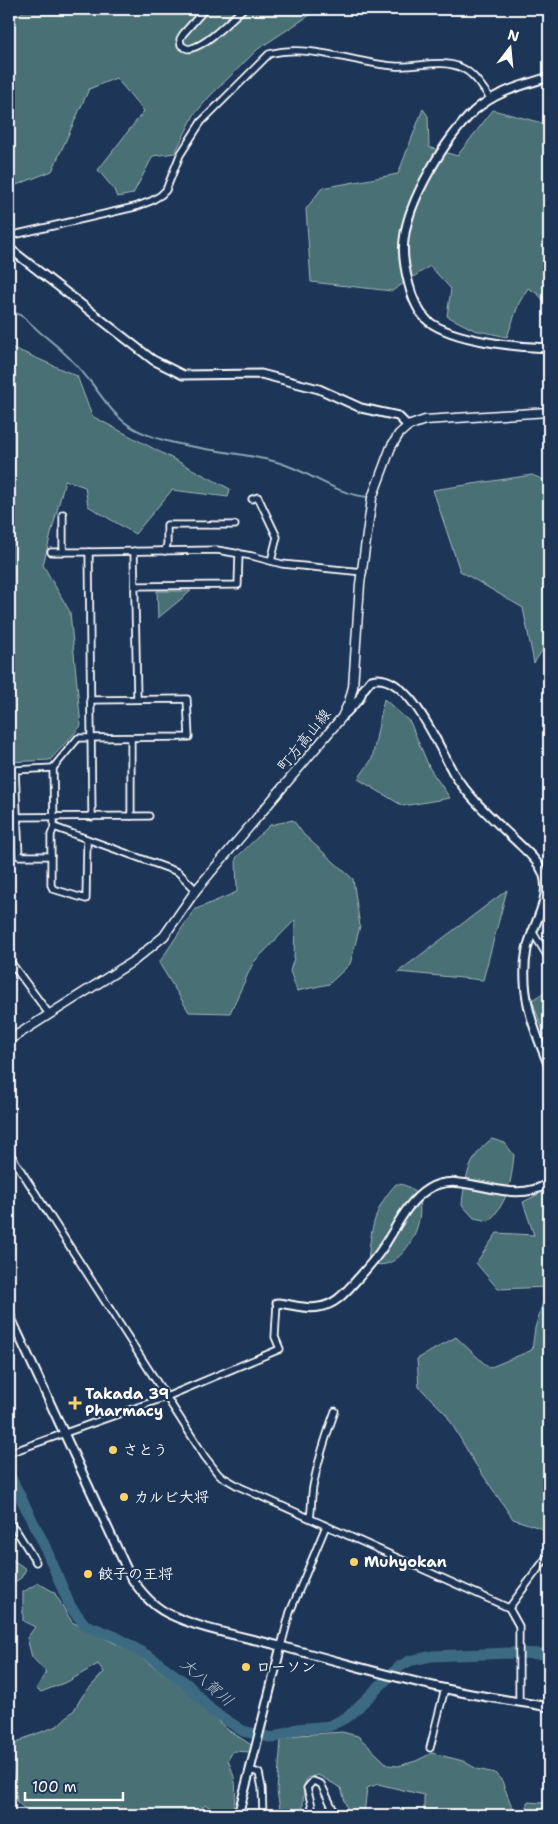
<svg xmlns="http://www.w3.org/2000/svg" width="558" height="1824" font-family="'Shantell Sans','Klee One',sans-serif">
<rect width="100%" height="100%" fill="#1d3557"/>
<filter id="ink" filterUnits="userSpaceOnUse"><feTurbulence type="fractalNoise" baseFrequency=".02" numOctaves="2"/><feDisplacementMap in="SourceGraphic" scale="10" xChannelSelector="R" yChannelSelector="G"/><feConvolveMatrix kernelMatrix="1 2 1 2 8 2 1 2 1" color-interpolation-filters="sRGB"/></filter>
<g filter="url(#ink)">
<g fill="#487074" stroke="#a4b8ba">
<path d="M 99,9 L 315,9 L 313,13 L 258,49 L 210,96 L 194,115 L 175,153 L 153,156 L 133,194 L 117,197 L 113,188 L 98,170 L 144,111 L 116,78 L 89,89 L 52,171 L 9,188 L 9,22 L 24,11 Z"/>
<path d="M 423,109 L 428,116 L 429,147 L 457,156 L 493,110 L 546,124 L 549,130 L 549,307 L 538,294 L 528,288 L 519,303 L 507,337 L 474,330 L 447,316 L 451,289 L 430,266 L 392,291 L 311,282 L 306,209 L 322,188 L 398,174 Z"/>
<path d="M 9,346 L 77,376 L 92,416 L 230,489 L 228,497 L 172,490 L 135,534 L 88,506 L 85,487 L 65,480 L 43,565 L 70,612 L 81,726 L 50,760 L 9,762 Z"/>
<path d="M 532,475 L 549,482 L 549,640 L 534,663 L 523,608 L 460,571 L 433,490 Z"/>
<path d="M 157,591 L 191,591 L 158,618 Z"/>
<path d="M 384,699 L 410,722 L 430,769 L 450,798 L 403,806 L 358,779 L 372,759 Z"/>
<path d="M 12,770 L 15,810 L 13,815 L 9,814 L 9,771 Z"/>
<path d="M 293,820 L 304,835 L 353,879 L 360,926 L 350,964 L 329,984 L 297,991 L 290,971 L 294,958 L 295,920 L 253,963 L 230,1013 L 189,1012 L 159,963 L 194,910 L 237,892 L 236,858 L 270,825 Z"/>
<path d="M 507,890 L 483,980 L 398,972 Z"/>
<path d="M 549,989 L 549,1048 L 532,1000 Z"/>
<path d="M 492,1139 L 505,1143 L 514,1155 C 511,1182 509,1200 489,1221 L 474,1218 L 462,1205 C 464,1180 470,1154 492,1139 Z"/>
<path d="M 396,1184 C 447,1185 406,1285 368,1261 C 371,1229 374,1208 396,1184 Z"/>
<path d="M 549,1189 L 549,1287 L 498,1289 L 476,1263 L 497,1233 L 534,1235 L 523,1202 Z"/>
<path d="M 543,1302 L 549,1302 L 549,1531 L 513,1519 L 474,1462 L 446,1414 L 419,1387 L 417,1359 L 456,1337 L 489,1368 L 532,1350 L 535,1328 Z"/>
<path d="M 9,1557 L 26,1569 L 21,1578 L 9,1585 Z"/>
<path d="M 38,1583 L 54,1592 L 72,1622 L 133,1652 L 186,1689 L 208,1712 L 228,1730 L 253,1746 L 251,1752 L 233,1751 L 228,1760 C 237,1782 238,1792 231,1815 L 221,1815 L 206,1805 L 191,1815 L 32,1815 L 17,1802 L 13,1774 L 9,1763 L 9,1749 L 23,1739 L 57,1726 L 74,1710 L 83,1695 L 104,1672 L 98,1664 L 69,1681 L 41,1692 L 36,1689 L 46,1672 L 32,1657 L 27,1638 L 35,1627 L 23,1621 L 23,1592 Z"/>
<path d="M 342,1732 L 358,1736 L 388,1765 L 398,1766 L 416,1761 L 432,1753 L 463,1761 L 477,1769 L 495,1773 L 502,1781 L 515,1815 L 424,1815 L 424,1795 L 378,1784 L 367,1788 L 364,1815 L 347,1815 L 347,1808 L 341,1788 L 318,1775 L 307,1778 C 302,1790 304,1803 302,1815 L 281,1815 L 277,1791 L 281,1740 L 299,1735 Z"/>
<path d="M 549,1801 L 546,1807 L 546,1813 L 527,1813 L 527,1802 L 543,1803 Z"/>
</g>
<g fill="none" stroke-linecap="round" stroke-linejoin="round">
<path stroke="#8ba6b5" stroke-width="2" d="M 9,312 C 12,313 16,313 20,315 C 30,321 37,331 46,337 C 61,349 77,365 89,380 C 100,393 109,410 123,421 C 158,450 235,449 280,463 C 310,472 335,494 368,497"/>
<path stroke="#3e6a83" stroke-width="11" d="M 9,1474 L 43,1542 L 70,1606 L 85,1625 L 116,1637 L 153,1659 L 188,1685 L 211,1710 L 243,1731 L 273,1738 L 297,1729 L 330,1726 L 349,1716 L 399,1667 L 409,1661 L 432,1656 L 510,1653 L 549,1654"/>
<defs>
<g id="minor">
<path d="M 205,9 L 183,34 L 180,39 L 181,45 C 185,48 188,50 192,48 C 208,44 230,20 243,9"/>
<path d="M 9,236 L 135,207 L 151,201 L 161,195 L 166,190 L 180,155 L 201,122 L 269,54 C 310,43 353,63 394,66 C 417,68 441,58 462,68 C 475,74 483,89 491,99"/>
<path d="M 252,499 L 258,497 L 277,537 L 271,561"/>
<path d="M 63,514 L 63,547 L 64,552"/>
<path d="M 134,551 L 137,699"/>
<path d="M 165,551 L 167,544 L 167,525 L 235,525"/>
<path d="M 51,552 L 89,552"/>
<path d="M 135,586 L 238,585 L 239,553"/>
<path d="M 131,738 L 131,816"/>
<path d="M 9,817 L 149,816"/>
<path d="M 92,817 L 89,552 L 217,550 L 252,556 L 282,564 L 363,572"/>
<path d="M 54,827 L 178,872 L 196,890"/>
<path d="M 87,840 L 86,899 L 53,889 L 51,885 L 51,835 L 54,827 L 53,768 L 78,738 L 189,737 L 187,699 L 90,700"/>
<path d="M 51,856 L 19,856 L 15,770 L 53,768"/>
<path d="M 532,931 L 548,957 L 549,957"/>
<path d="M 9,960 L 49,1014"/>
<path d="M 9,1152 L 205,1457 L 219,1475 L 240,1487 L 509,1608 L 519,1626 L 519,1702"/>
<path d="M 9,1453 L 166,1397 L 280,1349 L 275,1337 L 277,1303"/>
<path d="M 310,1518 C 312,1508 311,1497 313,1487 C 318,1460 326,1436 335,1411"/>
<path d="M 9,1522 L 16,1530 L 36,1562"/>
<path d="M 509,1608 L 546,1558 L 549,1558"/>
<path d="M 281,1646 L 290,1612 L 326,1526"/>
<path d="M 430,1748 L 445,1688"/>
<path d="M 250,1770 L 259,1773 L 262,1788 L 263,1815"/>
<path d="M 310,1815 L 312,1806 L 307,1788 L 313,1781 L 321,1784 L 336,1815"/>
<path d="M 549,1815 L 549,1807"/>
</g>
<g id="tertiary">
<path d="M 549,77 C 523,85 495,92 474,111 C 445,139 408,200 404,240 C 402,255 405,270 409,285 C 412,297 418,312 428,321 C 454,341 516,347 549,348"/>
<path d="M 9,248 L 153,360 L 183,375 L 261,374 L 319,389 L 361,408 L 398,416 L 408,426"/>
<path d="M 346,713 L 359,699 L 363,690 L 371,680 C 408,669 440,750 454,774 C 470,799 494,820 516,841 C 526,851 540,862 544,876 C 551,900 532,926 527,949 C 519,991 533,1028 549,1066"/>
<path d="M 277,1303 C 292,1304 304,1310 319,1307 C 334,1305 343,1295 353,1284 C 364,1272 375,1260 384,1246 C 397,1226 407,1202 428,1189 C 464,1167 507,1209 549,1183"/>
<path d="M 9,1314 L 130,1576 C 140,1591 151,1605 167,1613 C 201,1630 243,1636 280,1646 C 343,1662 406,1682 471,1694 C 497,1699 523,1702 549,1707"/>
<path d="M 238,1815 L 250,1770 L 281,1646"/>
</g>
<path id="secondary" d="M 9,1040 L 135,960 L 164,936 L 196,890 L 342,717 L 349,702 L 353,687 L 360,584 L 372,498 L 391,447 L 399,434 L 408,426 L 425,420 L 549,412"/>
</defs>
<use href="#minor" stroke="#fff" stroke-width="9"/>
<use href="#tertiary" stroke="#fff" stroke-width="11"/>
<use href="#secondary" stroke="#fff" stroke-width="11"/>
<use href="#minor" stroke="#1d3557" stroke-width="5.5"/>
<use href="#tertiary" stroke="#1d3557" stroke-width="7"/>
<use href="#secondary" stroke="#1d3557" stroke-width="8"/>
</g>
</g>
<g fill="#ffd166" stroke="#1d3557" stroke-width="2">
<path d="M72.5 1395.5h5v5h5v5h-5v5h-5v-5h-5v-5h5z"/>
<circle cx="113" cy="1450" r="5"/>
<circle cx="124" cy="1497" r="5"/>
<circle cx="354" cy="1562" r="5"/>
<circle cx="88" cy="1574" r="5"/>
<circle cx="246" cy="1667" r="5"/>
</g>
<g text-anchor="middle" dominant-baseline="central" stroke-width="4.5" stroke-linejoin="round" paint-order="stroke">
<g font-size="15" fill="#fff" stroke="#1d3557">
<text transform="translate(304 740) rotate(-51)">町方高山線</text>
</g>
<g font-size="15" font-weight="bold" fill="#fff" stroke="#1d3557" text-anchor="start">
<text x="85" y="1394">Takada 39<tspan x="85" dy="17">Pharmacy</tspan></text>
<text x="123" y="1450">さとう</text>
<text x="134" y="1497">カルビ大将</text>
<text x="364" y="1562">Muhyokan</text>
<text x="98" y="1574">餃子の王将</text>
<text x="256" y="1667">ローソン</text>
</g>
<g font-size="16" font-style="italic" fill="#b2c3cd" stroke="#1d3557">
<text transform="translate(207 1682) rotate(41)">大八賀川</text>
</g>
</g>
<rect width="558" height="1824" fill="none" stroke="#1d3557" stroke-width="30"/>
<rect x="15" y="15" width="528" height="1794" fill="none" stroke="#fff" stroke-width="2" filter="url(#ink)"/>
<g transform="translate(510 48) rotate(16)" stroke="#1d3557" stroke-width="4" paint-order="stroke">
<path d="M0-4L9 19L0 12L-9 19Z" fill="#ffffff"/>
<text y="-8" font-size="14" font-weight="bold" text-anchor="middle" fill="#ffffff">N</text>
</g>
<path d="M25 1792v8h98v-8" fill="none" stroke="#ffffff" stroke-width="2.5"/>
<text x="32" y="1792" font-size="15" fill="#ffffff" stroke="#1d3557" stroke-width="4" paint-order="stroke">100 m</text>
</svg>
